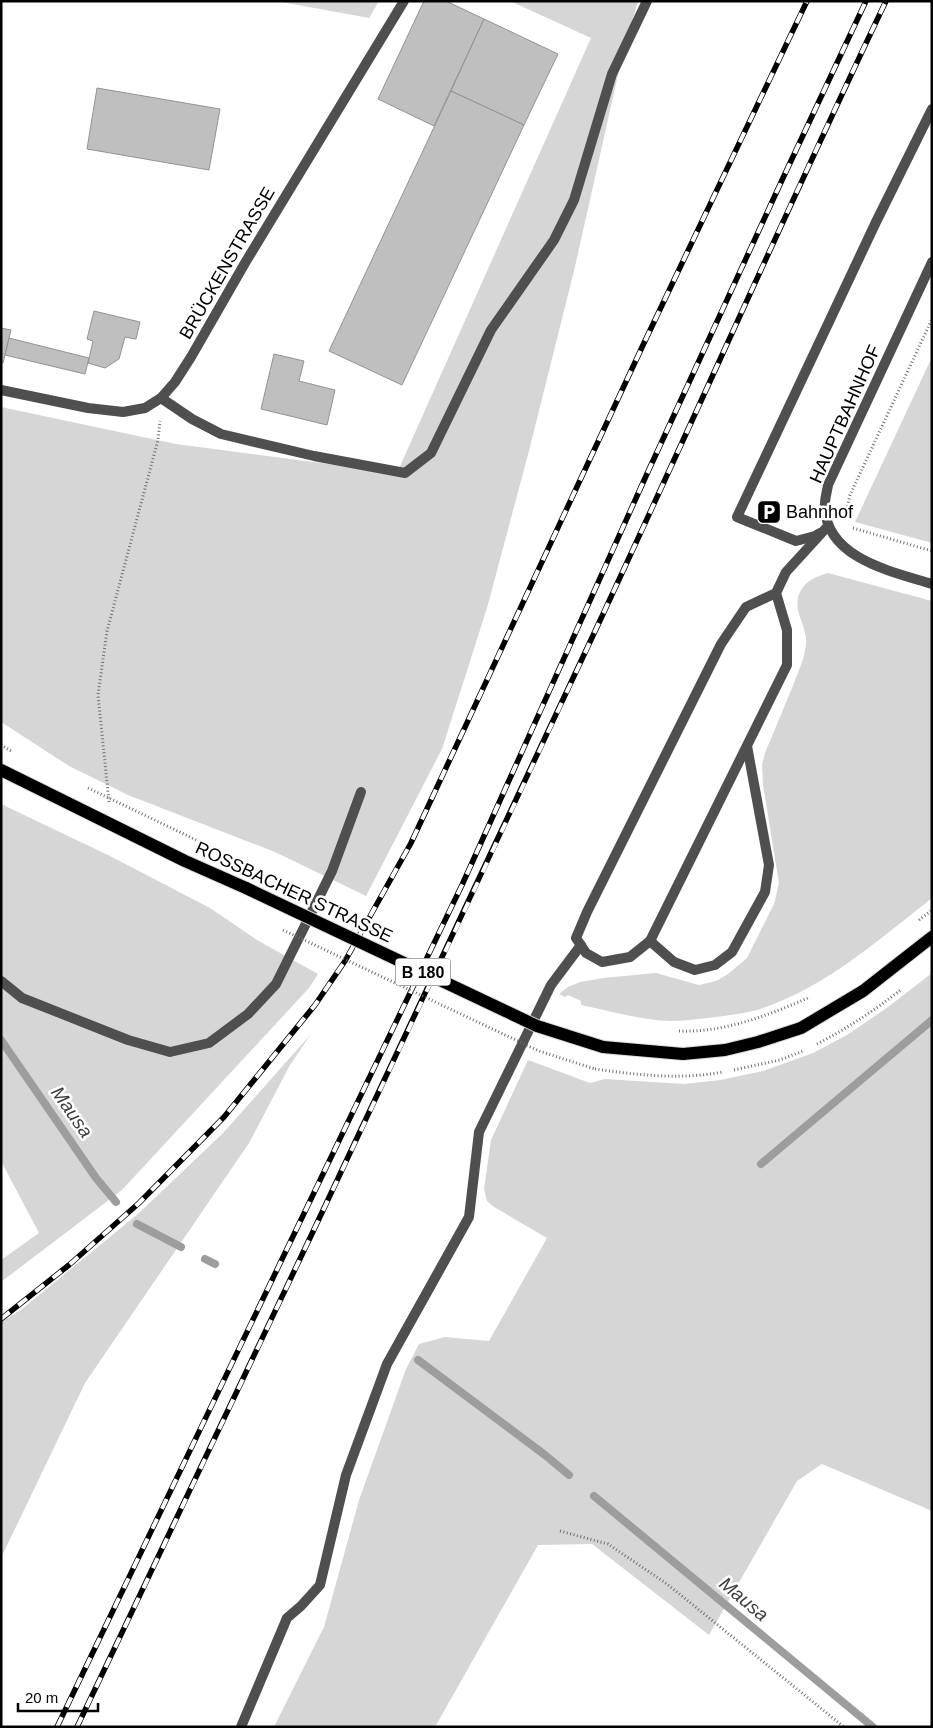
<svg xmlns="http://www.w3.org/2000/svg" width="933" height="1728" font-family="Helvetica,sans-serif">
<rect width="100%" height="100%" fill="#fff"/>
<g fill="#d6d6d6">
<path d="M 276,1 L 379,1 L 369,18 Z"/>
<path d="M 510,1 L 638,1 L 624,48 L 574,271 L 530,447 L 487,608 L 442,749 L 366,896 L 275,852 L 128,795 L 69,766 L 1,722 L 1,407 L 176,444 L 397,473 L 591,38 Z"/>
<path d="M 932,357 L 932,543 L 855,522 Z"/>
<path d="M 828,573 L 932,601 L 932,898 C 877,941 824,989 757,1010 C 741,1014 724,1016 708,1018 C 696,1019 683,1021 670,1021 C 640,1020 610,1011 581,1005 L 581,1001 L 568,995 L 565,997 L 559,994 L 568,987 L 580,982 L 603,978 L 656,973 L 699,985 L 716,981 L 728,974 L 747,958 L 774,904 L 779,883 L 763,785 L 762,765 L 765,753 C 774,731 783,710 792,688 C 797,674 805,659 806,644 C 808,626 791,610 800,592 C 805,581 817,576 828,573 Z"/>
<path d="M 1,804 L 108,855 L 210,908 L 257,940 L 318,974 L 309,988 L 122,1190 L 1,1282 L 1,1260 L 39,1233 L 1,1161 Z"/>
<path d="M 932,973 L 932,1511 L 822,1464 L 797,1481 L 709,1635 L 592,1544 L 538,1545 L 435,1727 L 274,1727 L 324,1627 L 359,1500 L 406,1369 L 419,1344 L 445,1337 L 489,1341 L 547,1238 L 494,1207 L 487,1201 L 484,1189 L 491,1140 L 528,1060 L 590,1083 L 605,1079 L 684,1084 L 720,1080 L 763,1071 L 813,1053 L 847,1035 L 888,1007 Z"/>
<path d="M 311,1034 L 290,1065 L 249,1143 L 85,1383 L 1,1558 L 1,1322 L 22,1309 L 139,1213 L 223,1133 Z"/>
</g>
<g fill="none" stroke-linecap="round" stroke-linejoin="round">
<g stroke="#9d9d9d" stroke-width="8">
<path d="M 1,1040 L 96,1178 L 116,1202"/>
<path d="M 761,1164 L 932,1020"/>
<path d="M 137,1224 L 181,1247"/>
<path d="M 205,1259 L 215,1264"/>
<path d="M 418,1360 L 545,1455 L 569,1475"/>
<path d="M 594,1496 L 873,1727"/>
</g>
</g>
<g fill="#bfbfbf" stroke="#939393">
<path d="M 424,1 L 446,1 L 484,19 L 434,126 L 378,99 Z"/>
<path d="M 484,19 L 558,54 L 524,125 L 451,91 Z"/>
<path d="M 97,88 L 220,109 L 209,170 L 87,149 Z"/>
<path d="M 451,91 L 524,125 L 402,385 L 329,351 Z"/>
<path d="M 94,311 L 140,322 L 136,339 L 125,337 L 119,359 L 105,368 L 88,363 L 93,341 L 87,339 Z"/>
<path d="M 1,328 L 11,330 L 3,363 L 1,363 Z"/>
<path d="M 9,338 L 89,358 L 85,374 L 5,355 Z"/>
<path d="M 274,354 L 304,361 L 299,381 L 335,390 L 327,425 L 261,409 Z"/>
</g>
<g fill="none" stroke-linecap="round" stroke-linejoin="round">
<defs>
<g id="primary">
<path d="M 1,770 L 185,861 L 246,888"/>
<path d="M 603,1047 L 683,1054 L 725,1050 L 758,1042 L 801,1028 L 863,991 L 932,937"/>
</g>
</defs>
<use href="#primary" stroke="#dbdbdb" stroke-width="14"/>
<g stroke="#717171" stroke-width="3" stroke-dasharray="1 2.5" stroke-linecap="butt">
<path d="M 846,513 L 850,495 L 932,319"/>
<path d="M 853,528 L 932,551"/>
<path d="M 1,745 L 11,751"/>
<path d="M 88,788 L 238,860"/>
<path d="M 109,802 L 98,695 L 107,631 L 158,440 L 160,421"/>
<path d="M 919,920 L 932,910"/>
<path d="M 679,1031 C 724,1033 769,1015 810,997"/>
<path d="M 817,1044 C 848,1028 875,1010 902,989"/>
<path d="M 595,1069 C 638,1075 680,1080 723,1072"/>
<path d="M 734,1070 L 780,1060 L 803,1051"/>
<path d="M 560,1531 L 608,1544 L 667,1584 L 844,1727"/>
</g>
<g stroke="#4f4f4f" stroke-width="10">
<path d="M 161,398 L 192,419 L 221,434 L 314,456 L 405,473 L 431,453 L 491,330 L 554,240 L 574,200 L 612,74 L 647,1"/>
<path d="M 820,533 L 815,536 L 796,541 L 737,517 L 876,222 L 932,109"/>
<path d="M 776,593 L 787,630 L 787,665 L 650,941 L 630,957 L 602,962 L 586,953 L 576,938 L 587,912 L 721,644 L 746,607 L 776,593 L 786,572 L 828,526"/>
<path d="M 650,941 L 674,962 L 695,970 L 715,965 L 732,952 L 765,892 L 769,865 L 747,746"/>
<path d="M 1,981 L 22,998 L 128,1040 L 170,1052 L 209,1043 L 248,1014 L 276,984 L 332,871 L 361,792"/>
<path d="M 241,1727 L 287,1618 L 301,1606 L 320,1585 L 346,1475 L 387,1364 L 469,1217 L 479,1132 L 551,985 L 581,945"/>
</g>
<g stroke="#4f4f4f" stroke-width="10">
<path d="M 932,262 L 828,485 C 827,492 824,501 825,508 C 827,559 894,572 932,584"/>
<path d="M 1,390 L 88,408 L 123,412 L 145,408 L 161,398 L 175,382 L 191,357 L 245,263 L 404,1"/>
</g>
<use href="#primary" stroke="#000" stroke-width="12"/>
<defs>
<g id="rail">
<path d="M 1,1319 L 69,1265 L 139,1203 L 224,1117 L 315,1005 L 345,961 L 411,843 L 644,343 L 807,1"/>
<path d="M 57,1727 L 462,885 L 646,476 L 783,178 L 866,1"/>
<path d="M 77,1727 C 252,1361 426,995 597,627 C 694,419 787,209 886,1"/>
</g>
</defs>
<use href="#rail" stroke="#000" stroke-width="5.5"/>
<use href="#rail" stroke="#fff" stroke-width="4" stroke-dasharray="11" stroke-linecap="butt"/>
<defs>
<path id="primary-bridge" d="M 246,888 L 537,1026 L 603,1047"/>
</defs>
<use href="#primary-bridge" stroke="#dbdbdb" stroke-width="14" stroke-linecap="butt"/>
<path stroke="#717171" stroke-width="3" stroke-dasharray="1 2.5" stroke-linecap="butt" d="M 283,930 L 539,1051 L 595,1069"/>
<use href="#primary-bridge" stroke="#000" stroke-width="12"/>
</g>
<defs>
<symbol id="parking-square" viewBox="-11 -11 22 22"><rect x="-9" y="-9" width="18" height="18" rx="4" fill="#000" stroke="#fff"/><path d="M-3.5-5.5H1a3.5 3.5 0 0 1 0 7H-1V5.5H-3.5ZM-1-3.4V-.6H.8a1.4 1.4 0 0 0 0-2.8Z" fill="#fff"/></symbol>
</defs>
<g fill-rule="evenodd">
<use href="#parking-square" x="755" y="498" width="28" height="28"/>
</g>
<g text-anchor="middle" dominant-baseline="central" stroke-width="5" stroke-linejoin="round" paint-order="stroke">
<rect fill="#fff" stroke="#4c4c4c" stroke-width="1" x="395.5" y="958.5" width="55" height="27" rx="4"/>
<g font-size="16" font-weight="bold" fill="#000">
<text x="423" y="972">B 180</text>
</g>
<g font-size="18" fill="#000" stroke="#fff">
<text transform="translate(227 263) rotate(-60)">BRÜCKENSTRASSE</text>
<text transform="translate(845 414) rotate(-66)">HAUPTBAHNHOF</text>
<text transform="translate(294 892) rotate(25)">ROSSBACHER STRASSE</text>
</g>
<g font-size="18" fill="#000" stroke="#fff" text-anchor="start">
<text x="786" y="512">Bahnhof</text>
</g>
<g font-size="19" font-style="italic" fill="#3e3e3e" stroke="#fff">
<text transform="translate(72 1112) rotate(55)">Mausa</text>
<text transform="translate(744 1599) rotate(40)">Mausa</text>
</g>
</g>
<rect width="933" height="1728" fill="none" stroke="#000000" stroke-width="5"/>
<path d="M18 1703v8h80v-8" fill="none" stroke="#000000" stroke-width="2.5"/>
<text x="25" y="1703" font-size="15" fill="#000000" stroke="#ffffff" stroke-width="4" paint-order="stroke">20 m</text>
</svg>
